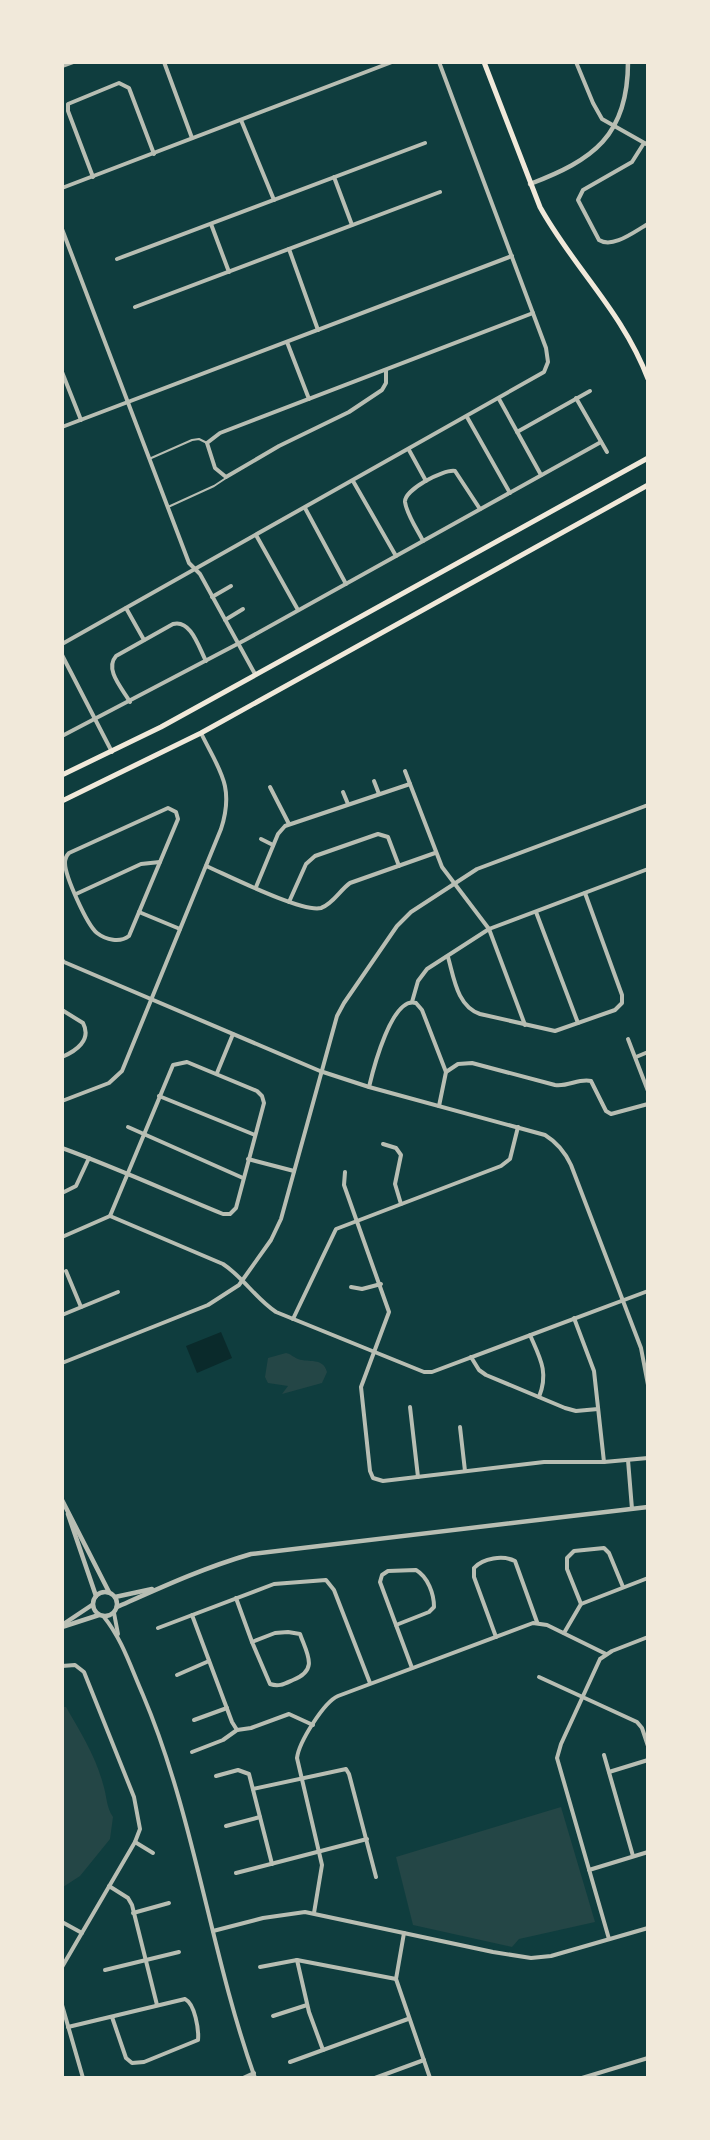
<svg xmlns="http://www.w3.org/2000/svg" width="710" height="2140" font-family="'Archivo Narrow',sans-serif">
<rect width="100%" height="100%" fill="#0f3d3e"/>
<g fill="#244646">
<path d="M 286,1353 C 291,1354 293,1357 298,1359 C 309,1363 323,1357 327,1372 L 322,1383 L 282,1394 L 288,1386 L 268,1383 L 265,1377 L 268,1358 Z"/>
<path d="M 63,1707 L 66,1707 C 80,1731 96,1757 103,1784 C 107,1796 106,1807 113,1817 L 110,1839 L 80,1876 L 63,1887 Z"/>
<path d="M 561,1807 L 595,1922 L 519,1939 L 512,1947 L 413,1925 L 396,1857 Z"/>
</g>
<path fill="#0a2a2b" d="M 221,1332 L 232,1358 L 197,1373 L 186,1346 Z"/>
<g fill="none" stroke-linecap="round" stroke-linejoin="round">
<g stroke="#b8beb3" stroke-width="2">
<path d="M 149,459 L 192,440 L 199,439 L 207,443"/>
<path d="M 168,507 L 214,486 L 226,478"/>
</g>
<g stroke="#b8beb3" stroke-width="4">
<path d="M 164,62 L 192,138"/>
<path d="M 576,62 L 593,103 L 602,119 L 648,145"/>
<path d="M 62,66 L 73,62"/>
<path d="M 241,120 L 274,200"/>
<path d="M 644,143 L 632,162 L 583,190 L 578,200 L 599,240 C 613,249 635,231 648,224"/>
<path d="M 93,177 L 68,111 L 68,104 L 119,83 L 129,88 L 154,154"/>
<path d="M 334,177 L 352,225"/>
<path d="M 62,188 L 392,62"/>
<path d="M 211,224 L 229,272"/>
<path d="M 62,229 L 189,563 L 200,574 L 255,674"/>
<path d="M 289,249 L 318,330"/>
<path d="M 117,259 L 425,143"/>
<path d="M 135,307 L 440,192"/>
<path d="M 287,342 L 309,399"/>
<path d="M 386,370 L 386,383 L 382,390 L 349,412 L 279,446 L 226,477 L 215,468 L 207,443 L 220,433 L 533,313"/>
<path d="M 62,372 L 81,420"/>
<path d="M 576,398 L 607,452"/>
<path d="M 499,399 L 541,475"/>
<path d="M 467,417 L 510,493"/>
<path d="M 62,427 L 512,256"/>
<path d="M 517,432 L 590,391"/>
<path d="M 409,450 L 426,481"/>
<path d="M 353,481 L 396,556"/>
<path d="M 305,508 L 346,584"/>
<path d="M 256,535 L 298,610"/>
<path d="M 423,541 C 417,529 407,515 405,502 C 404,490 443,469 455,471 L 480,509"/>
<path d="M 212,597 L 231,586"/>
<path d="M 126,608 L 144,640"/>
<path d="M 225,620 L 243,609"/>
<path d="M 62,644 L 544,372 L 548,362 L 546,348 L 439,62"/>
<path d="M 62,655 L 112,752"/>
<path d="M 130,702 C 123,689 104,670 116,656 L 173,624 C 191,619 199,648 206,661"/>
<path d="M 62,736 L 245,640 L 601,442"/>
<path d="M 405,771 L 442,867 L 489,929 L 525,1025"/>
<path d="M 374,781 L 379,794"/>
<path d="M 270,787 L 289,824"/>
<path d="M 343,792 L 348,804"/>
<path d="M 168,808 L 176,812 L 178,819 L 129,936 C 120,943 106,940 97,933 C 87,925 65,876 65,863 C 65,858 66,856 69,853 Z"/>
<path d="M 261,839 L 273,845"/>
<path d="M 206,866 C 227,875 302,913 321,908 C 333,904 340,890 350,883 L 435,853"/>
<path d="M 256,887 L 278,834 L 285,826 L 410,784"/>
<path d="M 76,894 L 141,864 L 160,862"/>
<path d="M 289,902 L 306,864 L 315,856 L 378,834 L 388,837 L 399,866"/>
<path d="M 139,912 L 180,929"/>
<path d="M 536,912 L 578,1023"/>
<path d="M 448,957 C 454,978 457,1006 480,1014 L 555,1031 L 615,1010 L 622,1003 L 622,995 L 585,893"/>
<path d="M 62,960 L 64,962 L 320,1071 L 369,1087 L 545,1135 C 558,1143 565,1152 571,1165 L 641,1348 L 648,1385"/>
<path d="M 412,1002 L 418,981 L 427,969 L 489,929 L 648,869"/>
<path d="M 62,1010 L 83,1023 C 92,1040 76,1051 62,1057"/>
<path d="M 628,1039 L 648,1091"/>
<path d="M 636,1057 L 648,1052"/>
<path d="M 217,1073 L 233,1034"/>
<path d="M 369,1087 C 373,1070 392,995 416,1003 L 422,1010 L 446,1072"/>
<path d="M 159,1096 L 255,1135"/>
<path d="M 62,1101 L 109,1083 L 122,1071 L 221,829 C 235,786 219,770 201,733"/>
<path d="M 439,1106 L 446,1072 L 458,1064 L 472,1063 L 555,1085 C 568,1087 579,1078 591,1081 L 606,1111 L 611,1114 L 648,1104"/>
<path d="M 128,1127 L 243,1178"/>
<path d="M 383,1144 L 396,1148 L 401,1155 L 395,1184 L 401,1204"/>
<path d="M 62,1148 C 117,1168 169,1192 223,1214 L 230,1214 L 236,1208 L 264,1103 L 262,1096 L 257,1091 L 187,1062 L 173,1065 L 110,1216 L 62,1237"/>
<path d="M 248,1159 L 294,1171"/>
<path d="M 345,1172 L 344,1185 L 389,1312 L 361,1387 L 370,1471 L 373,1478 L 383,1481 L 544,1462 L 604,1462 L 648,1458"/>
<path d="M 62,1193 L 76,1186 L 89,1158"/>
<path d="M 110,1216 L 223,1264 C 243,1277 256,1299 276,1312 L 424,1372 L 432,1372 L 648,1291"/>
<path d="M 66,1271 L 81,1307"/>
<path d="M 351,1287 L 362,1289 L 381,1284"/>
<path d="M 62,1315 L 118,1292"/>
<path d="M 574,1318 L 594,1371 L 604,1462"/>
<path d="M 293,1319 L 336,1229 L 501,1166 L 510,1159 L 518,1127"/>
<path d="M 530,1335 C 540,1358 549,1372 539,1397"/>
<path d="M 471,1357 L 479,1370 L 486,1375 L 565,1408 L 576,1411 L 598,1409"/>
<path d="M 62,1363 L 208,1305 L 239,1285 L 271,1240 L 281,1219 L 337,1016 L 344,1003 L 397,926 L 411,912 L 477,869 L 648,805"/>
<path d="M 410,1407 L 418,1477"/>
<path d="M 460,1427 L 465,1471"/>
<path d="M 628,1460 L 632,1509"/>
<path d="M 416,1570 C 428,1577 434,1594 434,1607 L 429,1612 L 396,1625 L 380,1582 L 382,1575 L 388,1571 Z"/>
<path d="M 236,1598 L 252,1642"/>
<path d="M 581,1604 L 567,1569 L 567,1558 L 574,1551 L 604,1548 L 609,1553 L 623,1587"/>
<path d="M 114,1613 L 118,1634"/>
<path d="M 192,1615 L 232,1722 L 237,1730"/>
<path d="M 104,1617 C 122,1639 131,1668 143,1695 C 195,1818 210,1952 255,2078"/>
<path d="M 396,1625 L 412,1668"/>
<path d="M 158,1628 L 274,1584 L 326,1580 L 334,1590 L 370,1683"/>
<path d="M 288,1632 L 300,1634 C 307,1654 319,1670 293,1680 C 284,1684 279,1687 270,1684 L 252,1642 L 275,1633 Z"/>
<path d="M 564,1633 L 581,1604 L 648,1578"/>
<path d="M 496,1637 L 474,1577 L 474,1568 C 483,1558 503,1555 515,1561 L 537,1622"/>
<path d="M 62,1666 L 75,1665 L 84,1672 L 134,1797 L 140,1829 L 135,1842 L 62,1967"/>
<path d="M 177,1675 L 209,1661"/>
<path d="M 539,1677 L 637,1722 L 642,1728 L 648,1746"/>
<path d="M 194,1720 L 227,1708"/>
<path d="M 237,1730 L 251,1728 L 289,1714 L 313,1725"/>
<path d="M 192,1752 L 223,1740 L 237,1730"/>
<path d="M 604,1755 L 633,1856"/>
<path d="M 609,1772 L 648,1760"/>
<path d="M 216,1776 L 238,1770 L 249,1774 L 272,1864"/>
<path d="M 253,1789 L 346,1769 L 349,1774 L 376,1877"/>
<path d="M 226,1826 L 260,1817"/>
<path d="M 135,1842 L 153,1853"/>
<path d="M 589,1870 L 648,1852"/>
<path d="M 236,1873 L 367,1839"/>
<path d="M 109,1886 L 128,1898 L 132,1905 L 157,2005"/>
<path d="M 133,1913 L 169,1903"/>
<path d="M 314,1913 L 322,1865 L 297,1758 C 299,1742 324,1702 338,1696 L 533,1623 L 547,1625 L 606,1654"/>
<path d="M 62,1922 L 82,1933"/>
<path d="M 213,1931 L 263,1918 L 305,1912 L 493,1952 L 531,1958 L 551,1956 L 648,1928"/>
<path d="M 404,1933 L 396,1979 L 430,2078"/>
<path d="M 609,1939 L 557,1758 L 561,1744 L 600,1659 L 612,1651 L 648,1637"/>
<path d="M 297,1960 L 309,2012 L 323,2050"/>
<path d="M 260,1967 L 297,1960 L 396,1979"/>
<path d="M 105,1970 L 179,1952"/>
<path d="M 62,2005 L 83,2078"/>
<path d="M 273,2016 L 307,2005"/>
<path d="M 68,2027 L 185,1999 C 195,2004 199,2030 198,2040 L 144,2062 L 132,2063 L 126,2058 L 112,2017"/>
<path d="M 290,2062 L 408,2019"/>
<path d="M 243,2078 L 254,2073"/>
<path d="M 375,2078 L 424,2060"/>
<path d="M 582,2078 L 648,2058"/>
</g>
<g stroke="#b8beb3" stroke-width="4.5">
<path d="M 530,184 C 593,160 628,136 628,62"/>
<path d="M 62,1500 L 109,1592"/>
<path d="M 68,1514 L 96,1596"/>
<circle cx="105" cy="1604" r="12"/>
<path d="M 115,1597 L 152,1589"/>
<path d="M 117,1607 C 162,1587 203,1568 251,1554 L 648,1507"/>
<path d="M 62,1625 L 92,1605"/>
<path d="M 62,1627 L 99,1615"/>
</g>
<g stroke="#f1e9da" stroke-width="5">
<path d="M 484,62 L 540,207 C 573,267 623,312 648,379"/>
<path d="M 62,775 L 161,727 L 648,458"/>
<path d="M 62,801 L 201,733 L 648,485"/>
</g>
</g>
<rect width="710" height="2140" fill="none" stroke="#f1e9da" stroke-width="128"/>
</svg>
